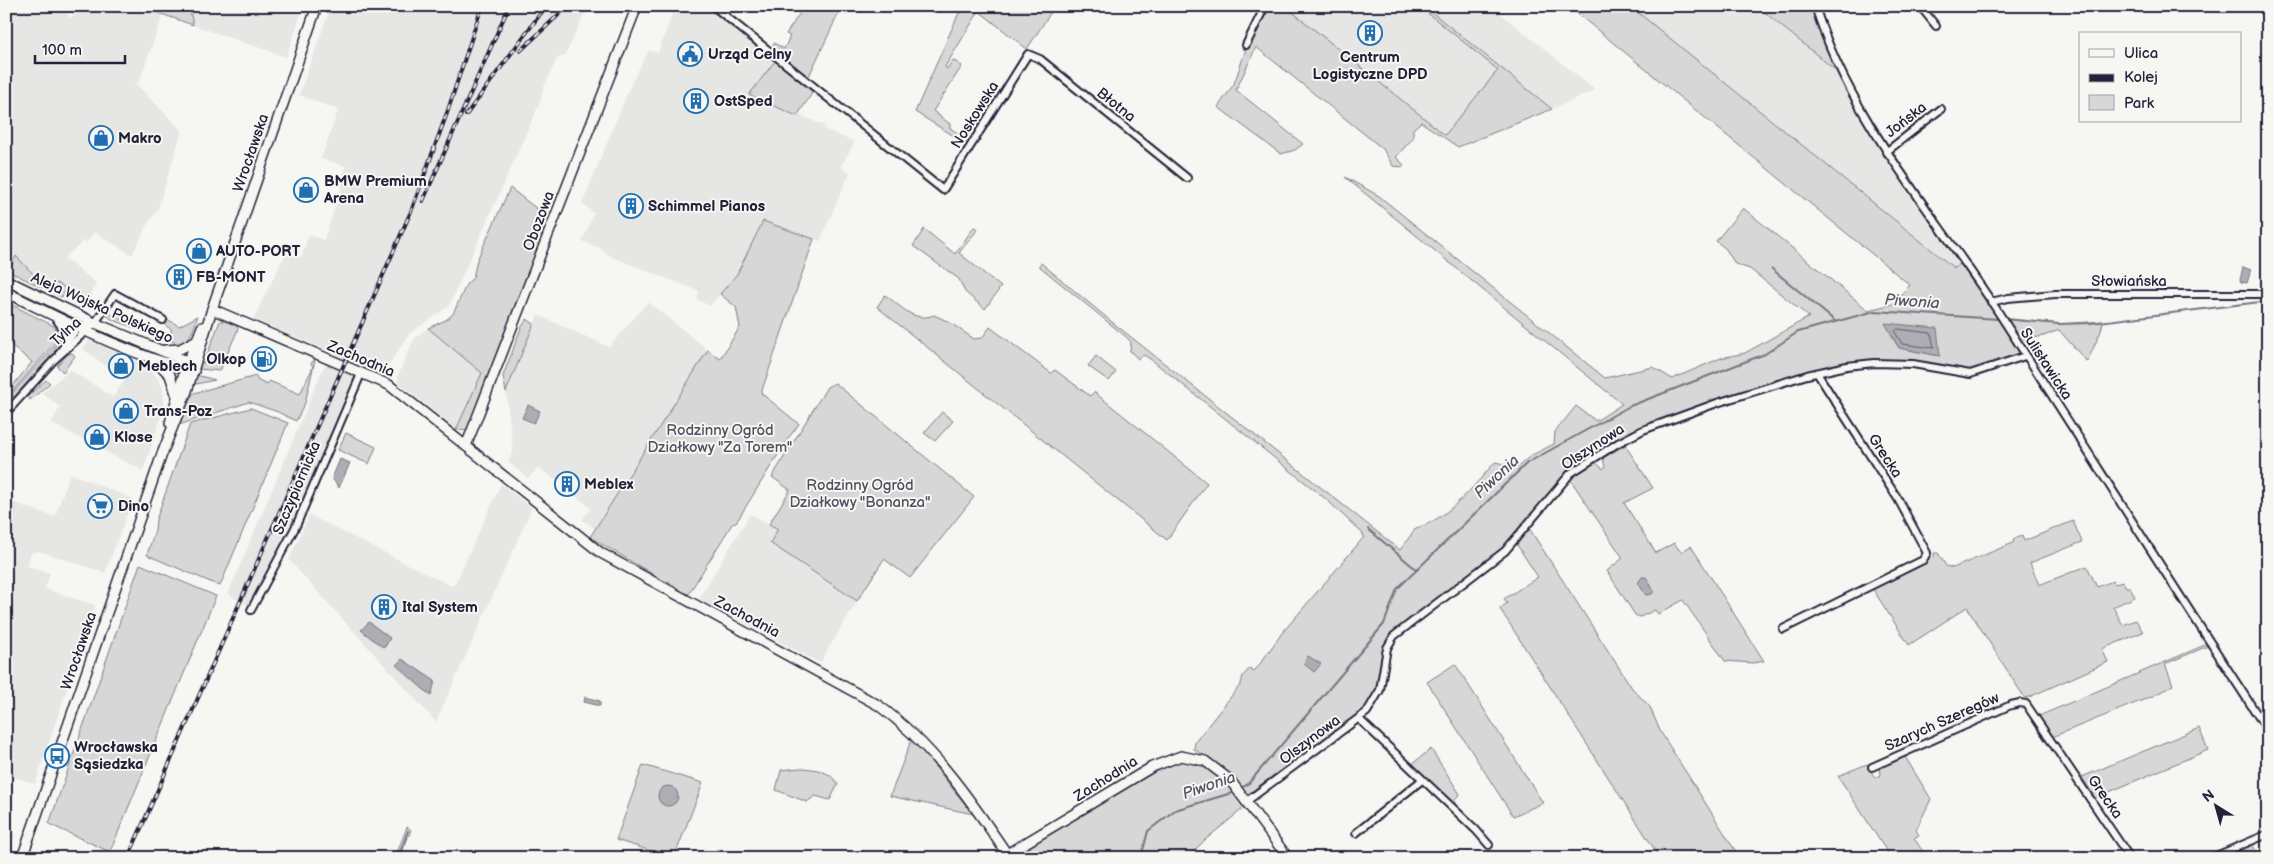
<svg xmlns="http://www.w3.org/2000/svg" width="2274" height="864" font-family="'Balsamiq Sans',sans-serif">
<rect width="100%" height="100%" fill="#f6f6f2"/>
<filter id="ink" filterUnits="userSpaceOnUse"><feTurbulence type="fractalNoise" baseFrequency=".02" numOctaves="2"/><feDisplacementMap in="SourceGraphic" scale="10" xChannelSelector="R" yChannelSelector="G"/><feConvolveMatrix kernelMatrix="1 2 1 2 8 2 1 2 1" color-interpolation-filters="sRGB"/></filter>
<g filter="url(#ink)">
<g fill="#e6e6e4">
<path d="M 6,6 L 59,6 L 71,18 L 81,6 L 148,6 L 149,10 L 163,15 L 139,82 L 134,82 L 182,131 L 157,211 L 149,221 L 132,255 L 94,232 L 87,243 L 83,240 L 81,244 L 64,258 L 96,283 L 88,300 L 55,282 L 52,286 L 39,280 L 6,247 Z"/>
<path d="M 189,6 L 304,6 L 286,57 L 193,25 Z"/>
<path d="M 331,6 L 588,6 L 565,56 L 557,58 L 541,94 L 542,98 L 449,306 L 409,334 L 386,369 L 383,371 L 361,364 L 291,528 L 253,604 L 245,604 L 228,594 L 330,352 L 253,319 L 287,251 L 301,258 L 309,235 L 324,240 L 342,186 L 340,183 L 346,166 L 321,159 L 338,110 L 299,95 Z"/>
<path d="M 675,6 L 705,6 L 775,61 L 749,95 L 826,126 L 824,129 L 855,142 L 840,167 L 850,172 L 820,241 L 763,221 L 737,274 L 710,306 L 697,300 L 699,291 L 612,257 L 600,248 L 582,241 L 594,213 L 582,204 L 632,82 L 649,50 L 658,53 Z"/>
<path d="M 1294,6 L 1419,6 L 1498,70 L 1445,135 L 1290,11 Z"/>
<path d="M 1424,6 L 1491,6 L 1595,90 L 1552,109 Z"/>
<path d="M 1630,6 L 1757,6 L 1840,74 L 1892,168 L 1960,264 L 1955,268 Z"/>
<path d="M 648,302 L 708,350 L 595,528 L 582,520 L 591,508 L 549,475 L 538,468 L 528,478 L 508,462 L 513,451 L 506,392 L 538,315 L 609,347 Z"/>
<path d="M 428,328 L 482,373 L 456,430 L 398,382 L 398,375 L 414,339 Z"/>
<path d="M 89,340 L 143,364 L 155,374 L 163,388 L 164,409 L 143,471 L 51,423 L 60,407 L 42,393 L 70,370 L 113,397 L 125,380 L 83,349 Z"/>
<path d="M 70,473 L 133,499 L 105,573 L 39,551 L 31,553 L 27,566 L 50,573 L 45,589 L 95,605 L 35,784 L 6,774 L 6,500 L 55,517 Z"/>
<path d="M 501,484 L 532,508 L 436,722 L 289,560 L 309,515 L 451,586 L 455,584 Z"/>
<path d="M 750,514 L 778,529 L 770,543 L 857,601 L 820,663 L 699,599 Z"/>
<path d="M 6,830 L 16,834 L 7,857 L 6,857 Z"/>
</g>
<g fill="#d7d7d7" stroke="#7c7c89" fill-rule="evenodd">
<path d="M 149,6 L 189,6 L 193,25 L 150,10 Z"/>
<path d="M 791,6 L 842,6 L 808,78 L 773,48 L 774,43 L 784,49 L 790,36 L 786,34 L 800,13 Z"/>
<path d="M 962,6 L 1050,6 L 1053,9 L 1027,49 L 979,11 L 945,67 L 947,69 L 953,60 L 962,66 L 933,111 L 950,124 L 950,128 L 968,140 L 967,144 L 915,112 Z"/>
<path d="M 1270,6 L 1285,6 L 1445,135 L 1498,70 L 1419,6 L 1424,6 L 1552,109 L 1458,147 L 1421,122 L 1413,129 L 1413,138 L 1396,157 L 1404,165 L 1403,167 L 1393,166 L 1383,149 L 1256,47 L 1236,90 L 1303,144 L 1295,150 L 1281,154 L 1218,107 L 1234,84 L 1245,52 Z"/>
<path d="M 1568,6 L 1630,6 L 1954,268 L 1960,264 L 1999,319 L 2059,324 L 2103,321 L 2101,331 L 2087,362 L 2059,330 L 2044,336 L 2028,339 L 2041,365 L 2035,367 L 2025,352 L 1967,371 L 1940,364 L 1907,360 L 1830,365 L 1705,403 L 1634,430 L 1608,444 L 1567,473 L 1509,543 L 1497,555 L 1394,632 L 1383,651 L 1377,689 L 1364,710 L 1248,794 L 1224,768 L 1194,749 L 1195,742 L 1241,684 L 1243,676 L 1250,668 L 1254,671 L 1257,668 L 1282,633 L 1364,537 L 1363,534 L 1327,500 L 1153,361 L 1144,355 L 1138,359 L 1130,351 L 1131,342 L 1125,336 L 1039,266 L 1041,263 L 1112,322 L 1400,550 L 1416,528 C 1447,520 1474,486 1495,462 L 1518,467 L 1530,456 L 1554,444 L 1555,432 L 1576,406 L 1596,421 L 1622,404 L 1345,177 L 1379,196 L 1605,378 L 1653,367 L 1672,379 L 1721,358 L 1745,353 L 1809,317 L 1750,269 L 1735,264 L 1726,249 L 1716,241 L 1743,208 L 1868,310 L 1893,304 L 1910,285 ZM 1892,337 L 1940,356 L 1899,348 Z"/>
<path d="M 1757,6 L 1811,6 L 1821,34 L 1840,74 Z"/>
<path d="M 775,61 L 813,92 L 797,116 L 749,95 Z"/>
<path d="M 510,188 L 550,219 L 468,429 L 456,430 L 482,373 L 428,328 L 446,320 L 453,314 L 467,283 L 473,278 L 477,260 Z"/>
<path d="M 763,221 L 814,239 L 761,393 L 799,424 L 787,440 L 737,521 L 732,524 L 688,595 L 672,585 L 669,581 L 666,582 L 590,537 L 708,350 L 720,359 L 740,327 L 736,307 L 720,294 L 737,274 Z"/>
<path d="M 974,227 L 978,229 L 959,253 L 1001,287 L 985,309 L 965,292 L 959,279 L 913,246 L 924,229 L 955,254 Z"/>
<path d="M 16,256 L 39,280 L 52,286 L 54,282 L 66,288 L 65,292 L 101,309 L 64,292 L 62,297 L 8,271 Z"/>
<path d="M 6,274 L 77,309 L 76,311 L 11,278 Z"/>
<path d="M 6,284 L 74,317 L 72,321 L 6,288 Z"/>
<path d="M 885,295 C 901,306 914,323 934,315 L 949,322 L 974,339 L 982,338 L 990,327 L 1051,373 L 1055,370 L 1090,396 L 1094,392 L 1207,483 L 1167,540 L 877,307 Z"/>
<path d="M 6,302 L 54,326 L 59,334 L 54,344 L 10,394 L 6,392 L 6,385 L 11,388 L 32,362 L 6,341 Z"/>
<path d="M 106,312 L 157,336 L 113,320 L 107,316 Z"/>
<path d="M 198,316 C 194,327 191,341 179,344 L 167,339 L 172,330 L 162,323 L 165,318 L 179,326 Z"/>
<path d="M 527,319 L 534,324 L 506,392 L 503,376 L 521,328 Z"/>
<path d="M 220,321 L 225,321 L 237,326 L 238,329 L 220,371 L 198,369 L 201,362 L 204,363 Z"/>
<path d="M 99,332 L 175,359 L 173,363 Z"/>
<path d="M 61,335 L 62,341 L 58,347 L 15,396 L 9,397 L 56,345 Z"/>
<path d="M 72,353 L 75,356 L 63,372 L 57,366 L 68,354 Z"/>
<path d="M 1096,356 L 1116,372 L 1109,381 L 1088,366 Z"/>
<path d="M 315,360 L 305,403 L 296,421 L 278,412 L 249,402 L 179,425 L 187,402 L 194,393 L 256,376 L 257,380 L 267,385 L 269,381 L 300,394 L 313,367 L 311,363 Z"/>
<path d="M 196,375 L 215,380 L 196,384 L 194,382 Z"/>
<path d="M 46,380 L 50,383 L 30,400 L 28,396 Z"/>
<path d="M 835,383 L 974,497 L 910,578 L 884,559 L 857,601 L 770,543 L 778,529 L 769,524 L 790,490 L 772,477 L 827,387 Z"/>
<path d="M 251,408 L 288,423 L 220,586 L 147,555 L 155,530 L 156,520 L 190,424 Z"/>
<path d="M 942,412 L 953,421 L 935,441 L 924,433 Z"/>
<path d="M 346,433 L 376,447 L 369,464 L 338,450 Z"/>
<path d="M 1625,445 L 1653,488 L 1624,503 L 1656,553 L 1674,543 L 1681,552 L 1691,546 L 1764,661 L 1753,663 L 1725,661 L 1683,600 L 1658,614 L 1655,610 L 1640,617 L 1635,615 L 1607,571 L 1623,558 L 1570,479 L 1594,461 L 1603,469 L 1605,467 L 1603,458 ZM 1638,583 L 1649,583 L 1653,591 L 1645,594 Z"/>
<path d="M 2073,521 L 2082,542 L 2030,563 L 2039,585 L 2087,566 L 2097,587 L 2113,581 L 2115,584 L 2123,582 L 2126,587 L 2130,587 L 2135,597 L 2113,607 L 2123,625 L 2136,620 L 2143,632 L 2102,649 L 2108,662 L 2027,698 L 2024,697 L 1967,607 L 1909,645 L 1872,588 L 1934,558 L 1934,553 L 1938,553 L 1946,566 L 1953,568 L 2013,543 L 2014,539 L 2022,536 L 2024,541 Z"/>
<path d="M 1529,528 L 1632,688 L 1650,707 L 1660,731 L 1740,858 L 1660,858 L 1500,609 L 1507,603 L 1504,599 L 1538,577 L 1517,545 Z"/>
<path d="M 140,564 L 216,596 L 110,852 L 49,824 Z"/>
<path d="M 2207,644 L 2208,646 L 2165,664 L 2173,685 L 2153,696 L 2052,737 L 2039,716 Z"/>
<path d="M 1455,664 L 1466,681 L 1543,803 L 1513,816 L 1427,682 Z"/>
<path d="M 2199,728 L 2208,750 L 2095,798 L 2082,777 Z"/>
<path d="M 912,738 L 973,814 L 890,796 Z"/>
<path d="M 1431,749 L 1460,794 L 1455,799 L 1455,805 L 1412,764 Z"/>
<path d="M 1904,755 L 1931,799 L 1916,830 L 1919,835 L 1914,838 L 1927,858 L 1891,858 L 1838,776 L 1867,764 L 1875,778 L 1881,775 L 1880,767 Z"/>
<path d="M 1187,760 C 1215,765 1229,786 1244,808 L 1206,839 L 1187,858 L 1017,858 L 1018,853 L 1158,769 L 1178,761 Z"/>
<path d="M 643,765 L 703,783 L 674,858 L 616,840 Z"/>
<path d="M 800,768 C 816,769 828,770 838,784 L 830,800 L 815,796 L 807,802 L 776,790 L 781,770 Z"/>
<path d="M 407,827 L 411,830 L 400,858 L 395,858 Z"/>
<path d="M 2252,844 L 2260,858 L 2230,858 L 2228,854 Z"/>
</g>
<g fill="#adadb3" stroke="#757583">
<path d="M 2243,267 L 2251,270 L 2247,283 L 2241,282 L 2240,280 Z"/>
<path d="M 1885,323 L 1937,328 L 1940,356 L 1899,348 Z"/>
<path d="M 528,405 L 540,411 L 534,423 L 522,418 Z"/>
<path d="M 340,459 L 350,463 L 339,488 L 332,478 Z"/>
<path d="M 1642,577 L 1646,577 L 1654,591 L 1652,594 L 1646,595 L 1638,583 Z"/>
<path d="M 369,622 L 390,638 L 385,647 L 381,646 L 361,630 Z"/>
<path d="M 1308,656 L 1321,664 L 1314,672 L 1304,664 Z"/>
<path d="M 402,659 L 435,681 L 431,696 L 396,665 Z"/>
<path d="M 585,697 L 600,701 L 600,706 L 584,702 Z"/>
<circle cx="668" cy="796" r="10"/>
</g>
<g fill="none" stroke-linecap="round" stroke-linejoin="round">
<path stroke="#5a5a6b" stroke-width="1" d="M 1898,329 L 1931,333 L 1934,348 L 1902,344 L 1895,332 Z"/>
<g stroke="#757583" stroke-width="2">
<path d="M 1772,269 L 1835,321"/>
<path d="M 2006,319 L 2059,324 L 2091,323 L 2268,301"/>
<path d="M 1368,529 L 1417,570"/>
<path d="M 1239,789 L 1248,784 L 1384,624 L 1397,589 L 1527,463 L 1630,406 L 1765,354 L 1798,332 L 1875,311 L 1998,319"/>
<path d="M 398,858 L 408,831"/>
<path d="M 1141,858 L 1148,831 L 1175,810 L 1235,792"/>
</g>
<defs>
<g id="street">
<path d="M 713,6 L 943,190 L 1028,54 L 1040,59 L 1187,178"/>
<path d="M 1815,6 C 1850,119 1930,208 1993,304 C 2085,446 2175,590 2268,731"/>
<path d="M 1920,6 L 1936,26"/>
<path d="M 1246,45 L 1265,6"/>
<path d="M 1886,152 L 1941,109"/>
<path d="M 1991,302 L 2008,298 L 2055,294 L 2268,294"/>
<path d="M 55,317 L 63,329 L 65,343"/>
<path d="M 59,353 L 78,327 L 93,323"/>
<path d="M 6,413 L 54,360 L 95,323 L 115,294 L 163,320"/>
<path d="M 251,610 L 296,526 L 361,374"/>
<path d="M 1783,629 L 1923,560 L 1927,553 L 1898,499 L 1817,373"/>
<path d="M 1359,719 L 1476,830 L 1489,845"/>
<path d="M 1872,767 L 2011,705 L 2020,703 L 2026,704 L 2130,858"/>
<path d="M 1247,801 L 1367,712 L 1380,690 L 1387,648 L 1394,636 L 1505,551 L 1571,473 L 1618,443 L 1643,430 L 1717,403 L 1807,375 L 1847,366 L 1874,363 L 1913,364 L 1970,374 L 2025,356"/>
<path d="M 1356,833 L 1422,780"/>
<path d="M 2211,858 L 2268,834"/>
</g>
<g id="secondary">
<path d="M 6,280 L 95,323 L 179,358 L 187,362 L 194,371"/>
<path d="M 6,292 C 67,322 128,355 194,371"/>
<path d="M 212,309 L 389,385 L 601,553 L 878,705 C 932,744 970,799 1007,854 L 1152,767 L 1181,756 L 1205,761 L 1230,780 L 1288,858"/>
<path d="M 165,350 L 180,349 L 195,341"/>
<path d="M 156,361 L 170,375 L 176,394"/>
<path d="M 170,423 L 185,369 L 202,327"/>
<path d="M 466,446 L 637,6"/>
<path d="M 22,858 L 162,454 L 187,391 L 212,309 L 317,6"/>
</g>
</defs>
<use href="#street" stroke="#22223b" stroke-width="10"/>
<use href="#secondary" stroke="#22223b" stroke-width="12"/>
<use href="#street" stroke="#f6f6f2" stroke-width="6"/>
<use href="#secondary" stroke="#f6f6f2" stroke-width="9"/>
<defs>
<g id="rail">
<path d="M 520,51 L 568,6"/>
<path d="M 466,115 L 546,6"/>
<path d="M 423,201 L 509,6"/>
<path d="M 128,858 L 412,209 L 447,113 L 482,6"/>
</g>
</defs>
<use href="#rail" stroke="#22223b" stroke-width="4"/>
<use href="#rail" stroke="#f6f6f2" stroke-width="2" stroke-dasharray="5.5" stroke-linecap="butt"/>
</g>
</g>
<defs>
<symbol id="building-ring" viewBox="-11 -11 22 22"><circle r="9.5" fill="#f6f6f2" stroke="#1f6fb2" stroke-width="1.5"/><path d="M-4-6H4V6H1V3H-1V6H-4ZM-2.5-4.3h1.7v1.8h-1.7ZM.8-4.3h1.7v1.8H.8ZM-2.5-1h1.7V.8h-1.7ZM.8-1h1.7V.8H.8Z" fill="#1f6fb2"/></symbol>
<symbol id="civic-ring" viewBox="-11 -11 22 22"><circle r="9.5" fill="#f6f6f2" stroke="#1f6fb2" stroke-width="1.5"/><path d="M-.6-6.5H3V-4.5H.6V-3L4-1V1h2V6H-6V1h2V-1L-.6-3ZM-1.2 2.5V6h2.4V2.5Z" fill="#1f6fb2"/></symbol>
<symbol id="shop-ring" viewBox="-11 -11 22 22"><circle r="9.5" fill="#f6f6f2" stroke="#1f6fb2" stroke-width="1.5"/><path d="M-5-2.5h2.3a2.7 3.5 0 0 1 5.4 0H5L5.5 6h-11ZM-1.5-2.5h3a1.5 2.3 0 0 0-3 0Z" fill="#1f6fb2"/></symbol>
<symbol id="fuel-ring" viewBox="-11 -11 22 22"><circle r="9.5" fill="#f6f6f2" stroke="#1f6fb2" stroke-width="1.5"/><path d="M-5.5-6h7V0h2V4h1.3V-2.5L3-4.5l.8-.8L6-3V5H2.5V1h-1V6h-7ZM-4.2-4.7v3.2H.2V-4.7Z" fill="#1f6fb2"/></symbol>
<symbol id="supermarket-ring" viewBox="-11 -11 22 22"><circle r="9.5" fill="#f6f6f2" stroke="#1f6fb2" stroke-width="1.5"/><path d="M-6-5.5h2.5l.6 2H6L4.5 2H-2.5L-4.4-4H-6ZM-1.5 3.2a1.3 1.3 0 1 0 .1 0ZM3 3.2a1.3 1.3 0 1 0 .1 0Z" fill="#1f6fb2"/></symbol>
<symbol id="bus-ring" viewBox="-11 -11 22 22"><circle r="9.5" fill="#f6f6f2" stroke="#1f6fb2" stroke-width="1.5"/><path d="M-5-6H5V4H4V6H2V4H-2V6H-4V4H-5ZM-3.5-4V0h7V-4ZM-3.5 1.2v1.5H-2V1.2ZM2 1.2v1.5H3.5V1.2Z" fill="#1f6fb2"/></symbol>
</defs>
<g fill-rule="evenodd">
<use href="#building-ring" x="1356" y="19" width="28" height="28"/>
<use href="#civic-ring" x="676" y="40" width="28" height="28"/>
<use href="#building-ring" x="682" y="87" width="28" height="28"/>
<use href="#shop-ring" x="87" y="124" width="28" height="28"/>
<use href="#shop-ring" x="292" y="176" width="28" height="28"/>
<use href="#building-ring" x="617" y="192" width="28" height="28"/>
<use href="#shop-ring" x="185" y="237" width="28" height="28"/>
<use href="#building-ring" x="165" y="263" width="28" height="28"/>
<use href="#fuel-ring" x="250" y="345" width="28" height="28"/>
<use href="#shop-ring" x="107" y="352" width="28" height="28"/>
<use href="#shop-ring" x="112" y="397" width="28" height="28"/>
<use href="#shop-ring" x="83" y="423" width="28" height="28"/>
<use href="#building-ring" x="553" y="470" width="28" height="28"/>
<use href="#supermarket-ring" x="86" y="492" width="28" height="28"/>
<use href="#building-ring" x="370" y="593" width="28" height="28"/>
<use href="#bus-ring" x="43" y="742" width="28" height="28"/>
</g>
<g text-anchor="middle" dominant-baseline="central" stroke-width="4" stroke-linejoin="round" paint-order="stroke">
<g font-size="15" font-weight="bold" fill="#22223b" stroke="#f6f6f2" text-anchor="start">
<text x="708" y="54">Urząd Celny</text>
<text x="1370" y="57" text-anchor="middle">Centrum<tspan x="1370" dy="17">Logistyczne DPD</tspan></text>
<text x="714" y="101">OstSped</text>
<text x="118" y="138">Makro</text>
<text x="324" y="181">BMW Premium<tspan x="324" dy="17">Arena</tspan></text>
<text x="648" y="206">Schimmel Pianos</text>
<text x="216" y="251">AUTO-PORT</text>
<text x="196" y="277">FB-MONT</text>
<text x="246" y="359" text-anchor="end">Olkop</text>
<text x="138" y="366">Meblech</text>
<text x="144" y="411">Trans-Poz</text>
<text x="114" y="437">Klose</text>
<text x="584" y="484">Meblex</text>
<text x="118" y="506">Dino</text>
<text x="402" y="607">Ital System</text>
<text x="74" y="747">Wrocławska<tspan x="74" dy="17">Sąsiedzka</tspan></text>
</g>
<g font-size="15" fill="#22223b" stroke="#f6f6f2">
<text transform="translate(1116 105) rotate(39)">Błotna</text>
<text transform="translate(975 115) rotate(-58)">Noskowska</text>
<text transform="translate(1906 120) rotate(-38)">Jońska</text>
<text transform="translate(251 153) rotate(-71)">Wrocławska</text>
<text transform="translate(539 221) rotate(-69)">Obozowa</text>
<text x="2129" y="281">Słowiańska</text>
<text transform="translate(102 308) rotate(24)">Aleja Wojska Polskiego</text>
<text transform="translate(66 332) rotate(-42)">Tylna</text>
<text transform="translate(361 359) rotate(23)">Zachodnia</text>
<text transform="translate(2046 364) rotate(57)">Sulisławicka</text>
<text transform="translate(1593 447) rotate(-33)">Olszynowa</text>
<text transform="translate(1885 456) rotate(57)">Grecka</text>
<text transform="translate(297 488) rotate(-67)">Szczypiornicka</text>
<text transform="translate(747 617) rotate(28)">Zachodnia</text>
<text transform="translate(79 651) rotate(-71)">Wrocławska</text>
<text transform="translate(1942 722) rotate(-24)">Szarych Szeregów</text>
<text transform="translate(1310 740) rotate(-37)">Olszynowa</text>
<text transform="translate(1106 779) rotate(-32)">Zachodnia</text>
<text transform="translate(2105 797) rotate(55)">Grecka</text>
</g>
<g font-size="15" fill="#4f4f62" stroke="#f6f6f2">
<text x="720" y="430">Rodzinny Ogród<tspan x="720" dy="17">Działkowy "Za Torem"</tspan></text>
<text x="860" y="485">Rodzinny Ogród<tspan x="860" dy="17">Działkowy "Bonanza"</tspan></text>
</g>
<g font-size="16" font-style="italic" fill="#535365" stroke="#f6f6f2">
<text transform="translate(1912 302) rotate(4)">Piwonia</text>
<text transform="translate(1497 477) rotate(-43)">Piwonia</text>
<text transform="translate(1209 786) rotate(-19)">Piwonia</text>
</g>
</g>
<rect width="2274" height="864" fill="none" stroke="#f6f6f2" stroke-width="25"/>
<rect x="12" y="12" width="2249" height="839" fill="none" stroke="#22223b" stroke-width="2" filter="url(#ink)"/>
<rect x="2079" y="32" width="162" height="90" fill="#f6f6f2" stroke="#a1a1a9"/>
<rect x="2089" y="49" width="25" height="8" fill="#f6f6f2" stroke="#a1a1a9"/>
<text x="2124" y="58" font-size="15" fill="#22223b">Ulica</text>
<rect x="2089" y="74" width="25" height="8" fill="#22223b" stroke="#a1a1a9"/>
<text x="2124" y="82" font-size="15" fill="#22223b">Kolej</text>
<rect x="2089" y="95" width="25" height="15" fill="#d7d7d7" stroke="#a1a1a9"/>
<text x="2124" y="108" font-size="15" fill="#22223b">Park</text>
<g transform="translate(2216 806) rotate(323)" stroke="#f6f6f2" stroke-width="4" paint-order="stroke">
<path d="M0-4L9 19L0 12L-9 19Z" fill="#22223b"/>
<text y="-8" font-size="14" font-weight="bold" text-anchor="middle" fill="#22223b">N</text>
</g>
<path d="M35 55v8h90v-8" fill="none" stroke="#22223b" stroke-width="2.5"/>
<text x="42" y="55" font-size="15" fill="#22223b" stroke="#f6f6f2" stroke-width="4" paint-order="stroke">100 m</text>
</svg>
